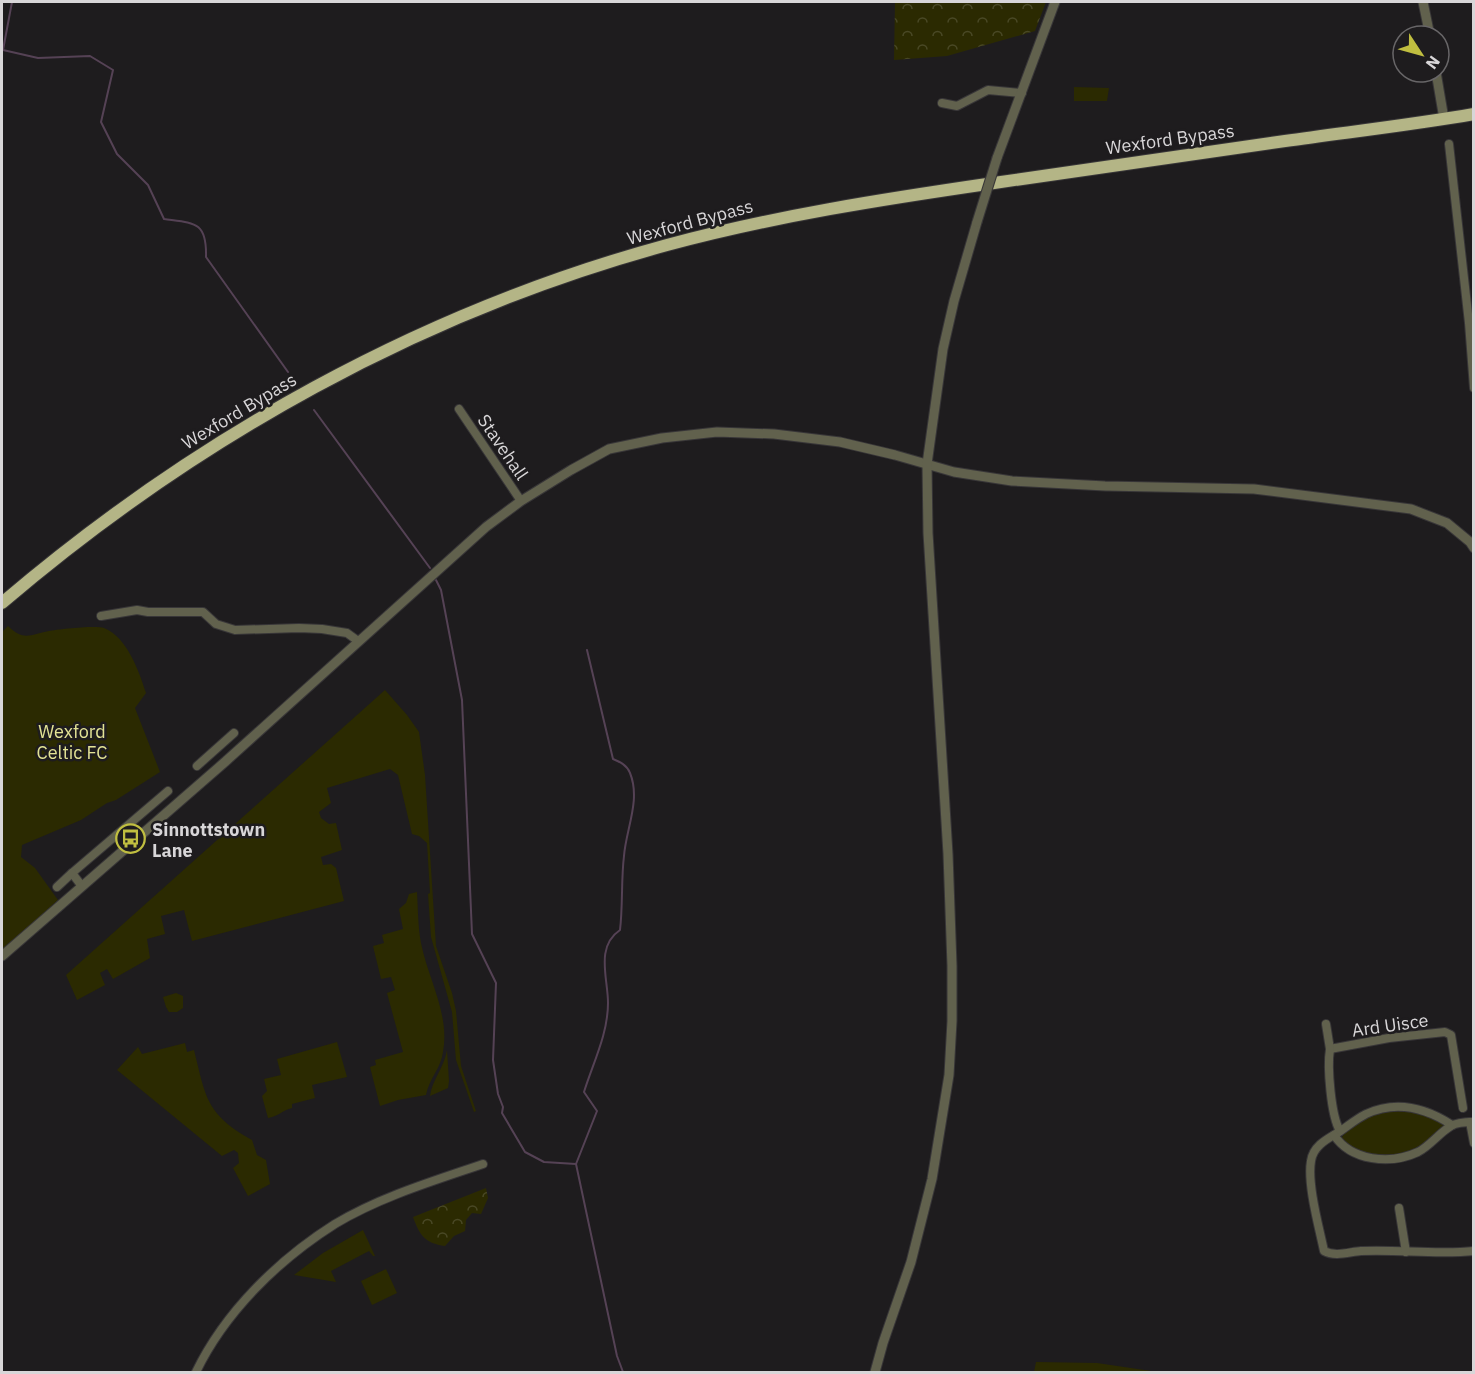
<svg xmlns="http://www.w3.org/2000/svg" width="1475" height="1374" font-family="'IBM Plex Sans',sans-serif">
<defs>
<pattern id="forest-crowns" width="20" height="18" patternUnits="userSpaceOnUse" patternTransform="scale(1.5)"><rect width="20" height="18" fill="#2b2a01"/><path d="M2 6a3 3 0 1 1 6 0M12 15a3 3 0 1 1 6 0" fill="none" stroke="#494825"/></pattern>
</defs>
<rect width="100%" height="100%" fill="#1e1c1e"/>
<g fill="#2b2a01">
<path d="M 1074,87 L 1109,88 L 1107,101 L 1074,101 Z"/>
<path d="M 8,626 C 23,641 30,635 49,631 C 58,629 97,625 104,628 C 127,637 139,671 146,693 L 135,708 L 160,772 L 116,800 L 107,803 L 81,820 L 22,845 L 21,857 L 35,868 L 58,900 L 2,951 L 2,632 Z"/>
<path d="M 385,690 L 407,715 L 419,732 L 425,775 L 436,946 L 452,993 L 456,1011 L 461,1066 L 476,1111 L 474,1112 L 456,1060 L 452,1012 L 431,937 L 428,894 L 430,893 L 427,843 L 419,836 L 412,834 L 398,775 L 390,769 L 327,788 L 331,803 L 319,812 L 321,818 L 329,824 L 336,823 L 342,850 L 321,857 L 323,865 L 331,864 L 336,868 L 344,901 L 192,941 L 184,910 L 161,916 L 165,934 L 147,939 L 150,958 L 113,979 L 107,969 L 100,973 L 105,985 L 77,1000 L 66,975 Z"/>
<path d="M 417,892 C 418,909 418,927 421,943 C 428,979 450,1014 443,1052 C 441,1068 429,1079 426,1095 L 398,1100 L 380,1106 L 370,1067 L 376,1065 L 375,1060 L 403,1052 L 387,993 L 395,990 L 391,977 L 381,979 L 373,946 L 384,943 L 382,935 L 403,929 L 399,909 L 406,903 L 409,894 Z"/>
<path d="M 176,993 L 183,996 L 183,1008 L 177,1012 L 169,1012 L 166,1007 L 163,997 Z"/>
<path d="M 337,1042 L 347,1077 L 312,1085 L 315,1098 L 292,1104 L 292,1108 C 283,1110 277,1117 268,1118 L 262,1096 L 267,1091 L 264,1079 L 281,1075 L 277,1059 Z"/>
<path d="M 185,1043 L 187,1052 L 194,1050 C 206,1098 206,1114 252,1140 L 257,1155 L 266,1160 L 270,1184 L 248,1196 L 233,1168 L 239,1163 L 238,1153 L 234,1150 L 222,1156 L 117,1070 L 138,1047 L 142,1054 Z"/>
<path d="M 447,1050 L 449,1081 L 448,1088 L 430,1096 C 432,1080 444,1068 447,1050 Z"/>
<path d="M 1403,1110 L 1432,1116 L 1444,1124 L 1444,1127 C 1413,1157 1382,1164 1343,1143 L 1342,1137 C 1355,1118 1381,1111 1403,1110 Z"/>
<path d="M 363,1230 L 375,1256 L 373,1256 L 369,1251 L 331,1271 L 336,1282 L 294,1275 L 323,1253 Z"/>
<path d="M 386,1269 L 397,1293 L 372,1305 L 361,1281 Z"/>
<path d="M 1036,1362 L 1097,1363 L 1158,1372 L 1034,1372 Z"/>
</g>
<g fill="url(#forest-crowns)">
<path d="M 895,2 L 1046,2 L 1035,31 L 947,56 L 894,60 Z"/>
<path d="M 486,1188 L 488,1198 L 481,1214 L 472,1213 L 466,1220 L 465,1231 L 454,1236 L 445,1246 C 425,1243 420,1236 413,1217 Z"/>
</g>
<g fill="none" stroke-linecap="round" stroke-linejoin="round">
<g stroke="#554255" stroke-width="2">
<path d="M 12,2 L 3,50 L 38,58 L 90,56 L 113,70 L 101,122 L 117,154 L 148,185 L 164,219 C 194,223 207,221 206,257 L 288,372"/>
<path d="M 314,410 L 430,568"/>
<path d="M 436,580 L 441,590 L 462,700 L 472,934 L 496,983 L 493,1060 L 498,1094 L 503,1107 L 502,1113 L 525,1152 L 544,1162 L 576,1164 L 617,1356 L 623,1372"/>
<path d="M 576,1164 L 597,1111 L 584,1092 C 593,1063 608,1034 608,1003 C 608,978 595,947 620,930 C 623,905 621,880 624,856 C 626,829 641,800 630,773 C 627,765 620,762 613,759 L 587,650"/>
</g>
<defs>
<g id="minor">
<path d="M 942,103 L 957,106 L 988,90 L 1022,93"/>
<path d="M 1449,144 L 1469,323 L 1474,388"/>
<path d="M 459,409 L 521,501"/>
<path d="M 101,616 L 137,610 L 148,612 L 203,612 L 216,624 L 235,630 L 299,628 L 322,629 L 347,633 L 358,641"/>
<path d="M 197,766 L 234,733"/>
<path d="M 81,885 L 72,873 L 168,791"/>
<path d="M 57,887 L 72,873"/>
<path d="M 1326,1024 L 1330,1049 L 1389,1038 L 1445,1032 L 1451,1035 L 1463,1108"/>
<path d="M 1330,1049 C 1327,1067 1331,1116 1340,1131"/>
<path d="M 1470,1122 L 1474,1143"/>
<path d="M 1452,1125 C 1426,1108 1396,1100 1366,1114 C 1356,1119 1348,1126 1339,1132 C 1327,1139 1313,1146 1311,1161 C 1307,1184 1319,1227 1324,1251 C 1335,1257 1349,1252 1361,1251 C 1398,1249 1436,1255 1474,1251"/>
<path d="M 1334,1135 C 1351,1161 1390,1165 1418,1152 C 1430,1146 1439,1133 1451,1126 C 1457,1122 1467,1122 1474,1122"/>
<path d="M 1399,1208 L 1406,1252"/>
<path d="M 196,1372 C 225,1312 278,1260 335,1224 C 380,1197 433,1181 483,1164"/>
</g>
<g id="tertiary">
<path d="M 1423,2 L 1430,36"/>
<path d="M 1436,72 L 1444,119"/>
<path d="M 997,158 L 1055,2"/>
<path d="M 2,956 L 226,761 L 486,527 L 521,501 L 571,470 L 609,449 L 662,438 L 717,432 L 774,434 L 840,442 L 895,455 L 954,472 L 1012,481 L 1105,486 L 1254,489 L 1411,509 L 1447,523 L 1470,542 L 1474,548"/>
<path d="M 875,1372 L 883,1343 L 911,1262 L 932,1179 L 949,1075 L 952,1021 L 952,966 L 948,854 L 928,533 L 927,464 L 943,349 L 954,301 L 977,222"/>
</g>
<path id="trunk" d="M 2,603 C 195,438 421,312 667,245 C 774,216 884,199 994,183 C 1091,169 1188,155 1285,141 C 1348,132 1411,125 1474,114"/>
</defs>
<use href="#minor" stroke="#383638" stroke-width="10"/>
<use href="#tertiary" stroke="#383638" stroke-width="11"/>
<use href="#trunk" stroke="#383638" stroke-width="14"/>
<use href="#minor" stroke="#61614d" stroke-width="8"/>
<use href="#tertiary" stroke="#61614d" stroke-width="9"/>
<use href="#trunk" stroke="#b4b586" stroke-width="12"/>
<defs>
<path id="tertiary-bridge" d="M 977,222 L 997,158"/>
</defs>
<use href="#tertiary-bridge" stroke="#383638" stroke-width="11" stroke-linecap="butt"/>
<use href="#tertiary-bridge" stroke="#61614d" stroke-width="9"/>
</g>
<defs>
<symbol id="bus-ring" viewBox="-11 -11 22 22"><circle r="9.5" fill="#1e1c1e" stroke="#c0be40" stroke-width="1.5"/><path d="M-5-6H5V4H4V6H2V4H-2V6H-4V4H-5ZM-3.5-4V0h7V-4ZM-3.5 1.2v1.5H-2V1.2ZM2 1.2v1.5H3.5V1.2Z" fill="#c0be40"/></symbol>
</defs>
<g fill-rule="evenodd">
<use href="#bus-ring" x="114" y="822" width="33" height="33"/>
</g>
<g text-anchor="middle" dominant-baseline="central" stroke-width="5" stroke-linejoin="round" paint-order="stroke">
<g font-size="18" fill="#d8d6d8" stroke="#1e1c1e">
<text transform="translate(1170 139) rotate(-8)">Wexford Bypass</text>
<text transform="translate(690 222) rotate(-15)">Wexford Bypass</text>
<text transform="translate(239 411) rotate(-31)">Wexford Bypass</text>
<text transform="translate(503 447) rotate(56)">Stavehall</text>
<text transform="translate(1390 1025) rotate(-8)">Ard Uisce</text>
</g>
<g font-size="18" fill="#e3e395" stroke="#1e1c1e">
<text x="72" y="731">Wexford<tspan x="72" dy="21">Celtic FC</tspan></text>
</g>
<g font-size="18" font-weight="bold" fill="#d8d6d8" stroke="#1e1c1e" text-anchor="start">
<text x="152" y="829">Sinnottstown<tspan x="152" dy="21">Lane</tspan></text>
</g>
</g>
<rect width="1475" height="1374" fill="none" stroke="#d8d6d8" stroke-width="6"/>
<g transform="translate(1421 54) rotate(126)"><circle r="28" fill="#1e1c1e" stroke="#686668" stroke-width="1.5"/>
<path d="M0-4.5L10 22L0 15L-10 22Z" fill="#c0be40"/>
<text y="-9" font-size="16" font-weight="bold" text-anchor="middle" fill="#d8d6d8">N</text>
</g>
</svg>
